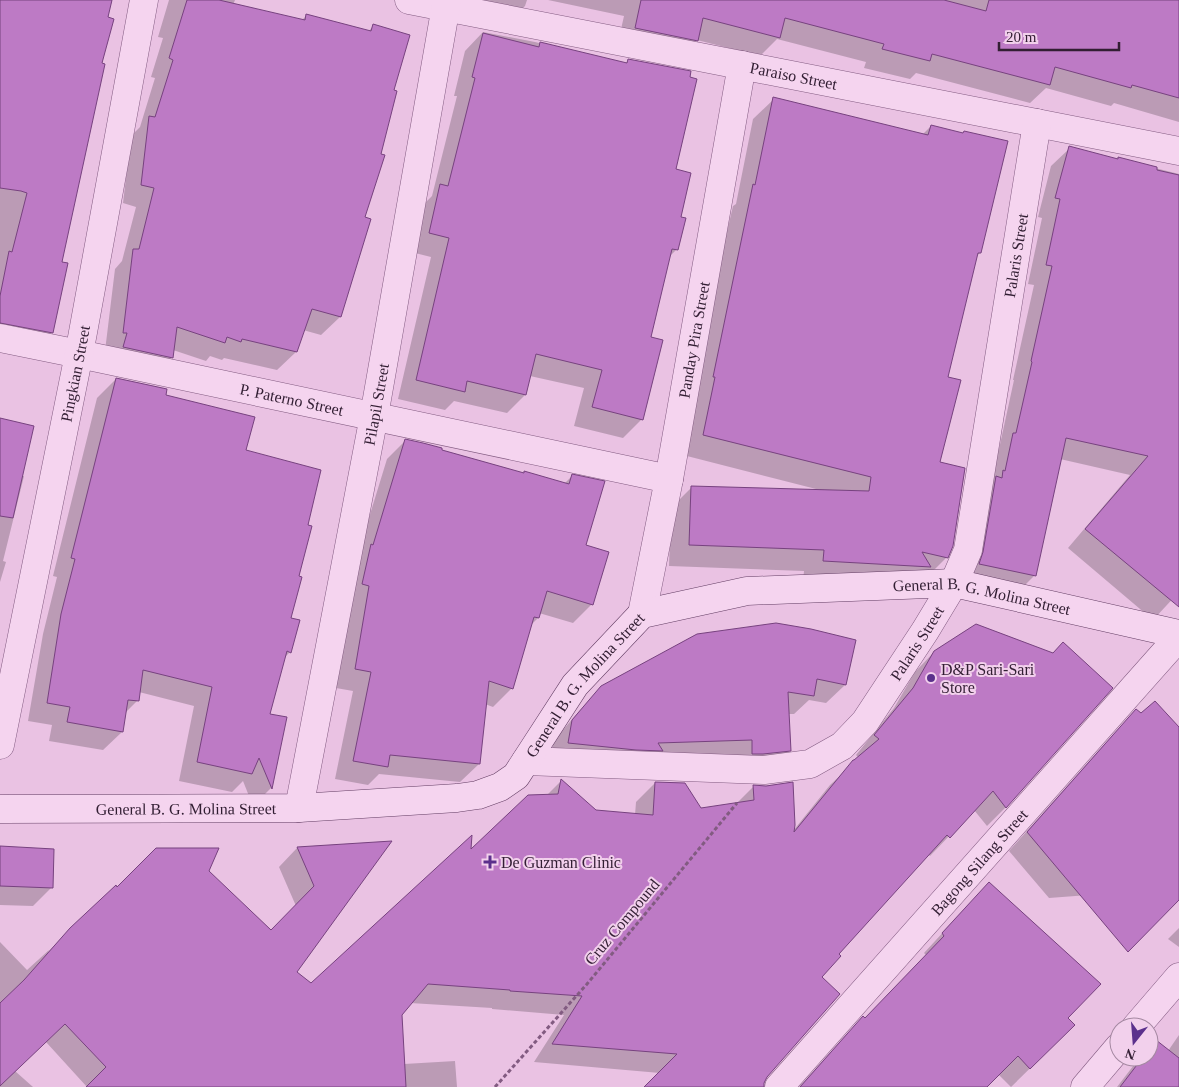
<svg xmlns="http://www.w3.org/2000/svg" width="1179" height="1087" font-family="Georgia,serif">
<rect width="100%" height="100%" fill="#eac2e3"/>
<g fill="#0003">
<path d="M 0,0 L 111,0 L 106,18 L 100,64 L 61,263 L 52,332 L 34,351 L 0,344 Z"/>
<path d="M 169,0 L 235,0 L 233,5 L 301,21 L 307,15 L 368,32 L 374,25 L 392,91 L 364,218 L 369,220 L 340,317 L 321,335 L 303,330 L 296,352 L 277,370 L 224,358 L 222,360 L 210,356 L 206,361 L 173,350 L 172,357 L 153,376 L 105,351 L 115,269 L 122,261 L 136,207 L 123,203 L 131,136 L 140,127 L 155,78 L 151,77 L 163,38 L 158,37 Z"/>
<path d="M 472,0 L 527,0 L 525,6 L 506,25 Z"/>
<path d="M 548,0 L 1179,0 L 1179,122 L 1114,103 L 1111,106 L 1046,88 L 1030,103 L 916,73 L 910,79 L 864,68 L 866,62 L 777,39 L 760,56 L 697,40 L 678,59 L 617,47 L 624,16 Z"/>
<path d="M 483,32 L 535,42 L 625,64 L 629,60 L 674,170 L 679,217 L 677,249 L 669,257 L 649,338 L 642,419 L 623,438 L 574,426 L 584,388 L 530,376 L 525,395 L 507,413 L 454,401 L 445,410 L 398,399 L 431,257 L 411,252 L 421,207 L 432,196 L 457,96 L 454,96 L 465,51 Z"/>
<path d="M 774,99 L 922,135 L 931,126 L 962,134 L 964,132 L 980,253 L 976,256 L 946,378 L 938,463 L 947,557 L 926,578 L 803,581 L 804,571 L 669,566 L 671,508 L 691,488 L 820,490 L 683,455 L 722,253 L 733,206 L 736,204 L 753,119 Z"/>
<path d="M 1070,148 L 1117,160 L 1119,159 L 1179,174 L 1179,592 L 1153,620 L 1068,548 L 1130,475 L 1060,459 L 1035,575 L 1016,594 L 961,583 L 995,453 L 999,449 L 1014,380 L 1013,380 L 1034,285 L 1028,284 L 1042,218 L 1038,217 L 1051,166 Z"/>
<path d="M 116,379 L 164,396 L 245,451 L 306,526 L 290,619 L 290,652 L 284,658 L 269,715 L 286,718 L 271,788 L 253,806 L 243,781 L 232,792 L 179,781 L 194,706 L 139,692 L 137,701 L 125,713 L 122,732 L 103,750 L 49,741 L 52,725 L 28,721 L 43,634 L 57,577 L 53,576 L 97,398 Z"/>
<path d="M 0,419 L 21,476 L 24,476 L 3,561 L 6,562 L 0,582 Z"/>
<path d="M 406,440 L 523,474 L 525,472 L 564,484 L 572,476 L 584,546 L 592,604 L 573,623 L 539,613 L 538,618 L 530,626 L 512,688 L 493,707 L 485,704 L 479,764 L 460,782 L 379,774 L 368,785 L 335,779 L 353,691 L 336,688 L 350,604 L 356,560 L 387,459 Z"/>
<path d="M 698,635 L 845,685 L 826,703 L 809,700 L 794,714 L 788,714 L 790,750 L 771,769 L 550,762 L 554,740 L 583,707 L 602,687 Z"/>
<path d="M 934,652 L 1006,807 L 987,826 L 974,810 L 930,856 L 928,854 L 837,955 L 821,977 L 766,1076 L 763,1087 L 646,1087 L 660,1073 L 534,1062 L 564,1015 L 492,1009 L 492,1008 L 410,1003 L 401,1014 L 404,1064 L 455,1061 L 457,1087 L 87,1087 L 46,1042 L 15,1071 L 33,1087 L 0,1087 L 0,942 L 27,970 L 49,950 L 48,952 L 71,929 L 117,888 L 207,871 L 271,932 L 296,906 L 279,867 L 297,848 L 390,842 L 296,972 L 311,985 L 469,852 L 547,795 L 561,781 L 596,811 L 635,815 L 636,802 L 655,783 L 701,809 L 736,804 L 754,786 L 793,831 L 830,785 L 859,758 L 856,755 L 894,708 L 915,672 Z"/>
<path d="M 1136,710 L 1141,715 L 1179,729 L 1179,879 L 1168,889 L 1049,898 L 1009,851 L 1118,729 Z"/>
<path d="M 0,848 L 51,888 L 33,906 L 0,905 Z"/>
<path d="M 970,903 L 1067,1018 L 1055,1044 L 1011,1087 L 998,1074 L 986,1087 L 799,1087 L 844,1037 L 863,1018 L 865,1019 L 926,955 L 924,953 Z"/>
<path d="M 1179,928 L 1179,947 L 1168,939 Z"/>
<path d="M 1179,1035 L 1179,1087 L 1117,1087 L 1140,1057 L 1149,1057 L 1149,1048 L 1156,1042 L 1168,1051 Z"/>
</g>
<g fill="#bd7ac5" stroke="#77427f">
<path d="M 0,0 L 112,0 L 108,17 L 114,19 L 102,63 L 105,64 L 62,262 L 68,263 L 53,333 L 0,323 L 0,296 L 9,251 L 12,252 L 27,193 L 21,191 L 0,188 Z"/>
<path d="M 187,0 L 219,0 L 305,20 L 306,14 L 371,31 L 373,24 L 410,35 L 394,90 L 397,91 L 381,154 L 385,155 L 365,217 L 371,219 L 341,317 L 312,309 L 297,352 L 242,339 L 241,342 L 227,337 L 225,343 L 177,327 L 173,358 L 123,347 L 127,333 L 123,333 L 133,249 L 139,249 L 154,188 L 141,185 L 149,116 L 155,117 L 173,60 L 169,58 Z"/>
<path d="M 641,0 L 944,0 L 986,11 L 989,0 L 1179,0 L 1179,98 L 1132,85 L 1131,88 L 1055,67 L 1050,85 L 932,54 L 930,61 L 882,49 L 884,44 L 785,18 L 780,38 L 703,18 L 698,41 L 635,28 Z"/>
<path d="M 483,33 L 539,47 L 540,42 L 627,63 L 628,59 L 691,71 L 690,77 L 697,79 L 676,169 L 691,173 L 681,217 L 686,218 L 678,250 L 672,249 L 651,337 L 663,340 L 643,420 L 592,407 L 602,370 L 536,354 L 526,395 L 467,381 L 465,392 L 416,380 L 449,238 L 429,233 L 440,184 L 448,186 L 475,78 L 472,77 Z"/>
<path d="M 773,97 L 928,135 L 931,125 L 963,133 L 964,131 L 1008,141 L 981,253 L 978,253 L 948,377 L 961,380 L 940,462 L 965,468 L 953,546 L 948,558 L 922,552 L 931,567 L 823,561 L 824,550 L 689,545 L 691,486 L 869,491 L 871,477 L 703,435 L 715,377 L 713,377 L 743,232 L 753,184 L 755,185 Z"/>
<path d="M 1069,146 L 1118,159 L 1118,157 L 1157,167 L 1157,170 L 1179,175 L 1179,607 L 1085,529 L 1148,456 L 1066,438 L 1036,576 L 979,564 L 983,552 L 996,476 L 1002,478 L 1003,470 L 1005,471 L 1013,433 L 1016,433 L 1032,362 L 1031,361 L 1052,266 L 1046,265 L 1060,199 L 1055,198 Z"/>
<path d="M 116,378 L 167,389 L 166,395 L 255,417 L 246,450 L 321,470 L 308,525 L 312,526 L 299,576 L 302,577 L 291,618 L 300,620 L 291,653 L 287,651 L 270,714 L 287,717 L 272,789 L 259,758 L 252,774 L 197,762 L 212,687 L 143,670 L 139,701 L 128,700 L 123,732 L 67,722 L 70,707 L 47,703 L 61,614 L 75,559 L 71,558 Z"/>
<path d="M 0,418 L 34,426 L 13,518 L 0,516 Z"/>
<path d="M 405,439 L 423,443 L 442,448 L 442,450 L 524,473 L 524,471 L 569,484 L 572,474 L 605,481 L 586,545 L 609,552 L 593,605 L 547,591 L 539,618 L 534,617 L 513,689 L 489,681 L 480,764 L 390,755 L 388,767 L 353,761 L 371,672 L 355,669 L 369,586 L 362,584 L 371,544 L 373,545 Z"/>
<path d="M 776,623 L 811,629 L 856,640 L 846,685 L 817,679 L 814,696 L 788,692 L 791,751 L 763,754 L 752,754 L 752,740 L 658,743 L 663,751 L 636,750 L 568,743 L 572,720 L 601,686 L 697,634 Z"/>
<path d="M 976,624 L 1053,653 L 1063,642 L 1113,688 L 1006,808 L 993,791 L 950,838 L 947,835 L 839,954 L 841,956 L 822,977 L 840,994 L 767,1077 L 764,1083 L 764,1087 L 644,1087 L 677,1054 L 552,1044 L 582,996 L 510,991 L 510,990 L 428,984 L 402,1015 L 406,1087 L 86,1087 L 106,1067 L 65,1024 L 0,1086 L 0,1003 L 24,980 L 70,928 L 116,885 L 117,887 L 156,848 L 219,848 L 209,871 L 271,930 L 314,886 L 297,847 L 392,841 L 297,972 L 311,983 L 472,835 L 471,849 L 528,795 L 558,794 L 561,779 L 596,810 L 653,815 L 655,782 L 685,783 L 701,808 L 754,800 L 753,785 L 766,786 L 793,782 L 795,825 L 794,832 L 853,760 L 854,760 L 879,739 L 874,735 L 913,688 L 934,651 Z"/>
<path d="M 1155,701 L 1179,727 L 1179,900 L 1128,952 L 1027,832 L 1136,709 L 1141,713 Z"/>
<path d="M 0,846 L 54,849 L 53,888 L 0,886 Z"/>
<path d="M 989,882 L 1101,984 L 1068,1018 L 1075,1025 L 1030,1069 L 1018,1056 L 987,1087 L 800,1087 L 863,1016 L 865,1018 L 944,936 L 942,933 Z"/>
<path d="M 1156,1040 L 1179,1058 L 1179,1087 L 1120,1087 L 1143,1057 L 1149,1057 L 1149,1049 Z"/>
</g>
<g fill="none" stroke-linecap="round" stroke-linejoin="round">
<defs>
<g id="street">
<path id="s1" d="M 409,0 L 1179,151"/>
<path id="s2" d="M 0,338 L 79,354 L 669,479"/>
<path id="s3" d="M 642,614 L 669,479 L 742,65"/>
<path id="s4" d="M 0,745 L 79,354 L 144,0"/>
<path id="s5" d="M 526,761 L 764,770 L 810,764 L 842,746 L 865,722 L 925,631 L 954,583 L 968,550 L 1037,123"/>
<path id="s6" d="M 299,808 L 374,416 L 447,0"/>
<path d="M 1136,1027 L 1179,977"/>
<path id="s7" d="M 779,1087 L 1179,637"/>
<path d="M 1085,1087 L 1119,1047"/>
</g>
<g id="secondary">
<path id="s8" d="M 0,809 L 299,808 L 457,798 L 478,795 L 500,787 L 516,776 L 575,685 L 642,614 L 747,591 L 954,583 L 1179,634"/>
</g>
</defs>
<use href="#street" stroke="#825b81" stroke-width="29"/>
<use href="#secondary" stroke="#633e64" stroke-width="29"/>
<path stroke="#825b81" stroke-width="3" stroke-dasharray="4 2.5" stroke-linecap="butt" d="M 495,1087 L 587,984 L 737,803"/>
<use href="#street" stroke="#f5d4ef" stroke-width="28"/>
<use href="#secondary" stroke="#f5d4ef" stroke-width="28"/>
</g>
<g fill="#5b308c" stroke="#f2d0ec" stroke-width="2">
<circle cx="931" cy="678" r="5"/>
<path d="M487.5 854.5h5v5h5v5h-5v5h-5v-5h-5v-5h5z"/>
</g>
<g text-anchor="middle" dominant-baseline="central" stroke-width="4" stroke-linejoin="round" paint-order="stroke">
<g font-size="16" fill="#321e33" stroke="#f2d0ec">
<text stroke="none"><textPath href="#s1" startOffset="392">Paraiso Street</textPath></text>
<text stroke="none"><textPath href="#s5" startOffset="854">Palaris Street</textPath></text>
<text stroke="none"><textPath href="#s3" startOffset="279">Panday Pira Street</textPath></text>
<text stroke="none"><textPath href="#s4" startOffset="379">Pingkian Street</textPath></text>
<text stroke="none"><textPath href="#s2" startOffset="298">P. Paterno Street</textPath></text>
<text stroke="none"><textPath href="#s6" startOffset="411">Pilapil Street</textPath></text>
<text stroke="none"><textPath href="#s8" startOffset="1071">General B. G. Molina Street</textPath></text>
<text stroke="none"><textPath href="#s5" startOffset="449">Palaris Street</textPath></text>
<text stroke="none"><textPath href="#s8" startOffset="636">General B. G. Molina Street</textPath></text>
<text stroke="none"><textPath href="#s8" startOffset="186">General B. G. Molina Street</textPath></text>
<text stroke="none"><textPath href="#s7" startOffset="301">Bagong Silang Street</textPath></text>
<text transform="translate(622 922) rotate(-50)">Cruz Compound</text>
</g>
<g font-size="16" fill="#321e33" stroke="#f2d0ec" text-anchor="start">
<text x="941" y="669">D&amp;P Sari-Sari<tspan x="941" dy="18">Store</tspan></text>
<text x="501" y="862">De Guzman Clinic</text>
</g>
</g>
<g transform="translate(1134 1042) rotate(197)"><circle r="24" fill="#f2d0ec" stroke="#a589a2"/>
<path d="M0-4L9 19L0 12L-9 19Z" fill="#5b308c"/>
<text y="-8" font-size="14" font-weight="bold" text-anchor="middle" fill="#321e33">N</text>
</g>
<path d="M999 42v8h120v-8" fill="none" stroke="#321e33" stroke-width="2.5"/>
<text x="1006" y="42" font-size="15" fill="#321e33" stroke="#f2d0ec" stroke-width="4" paint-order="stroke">20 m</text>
</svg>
